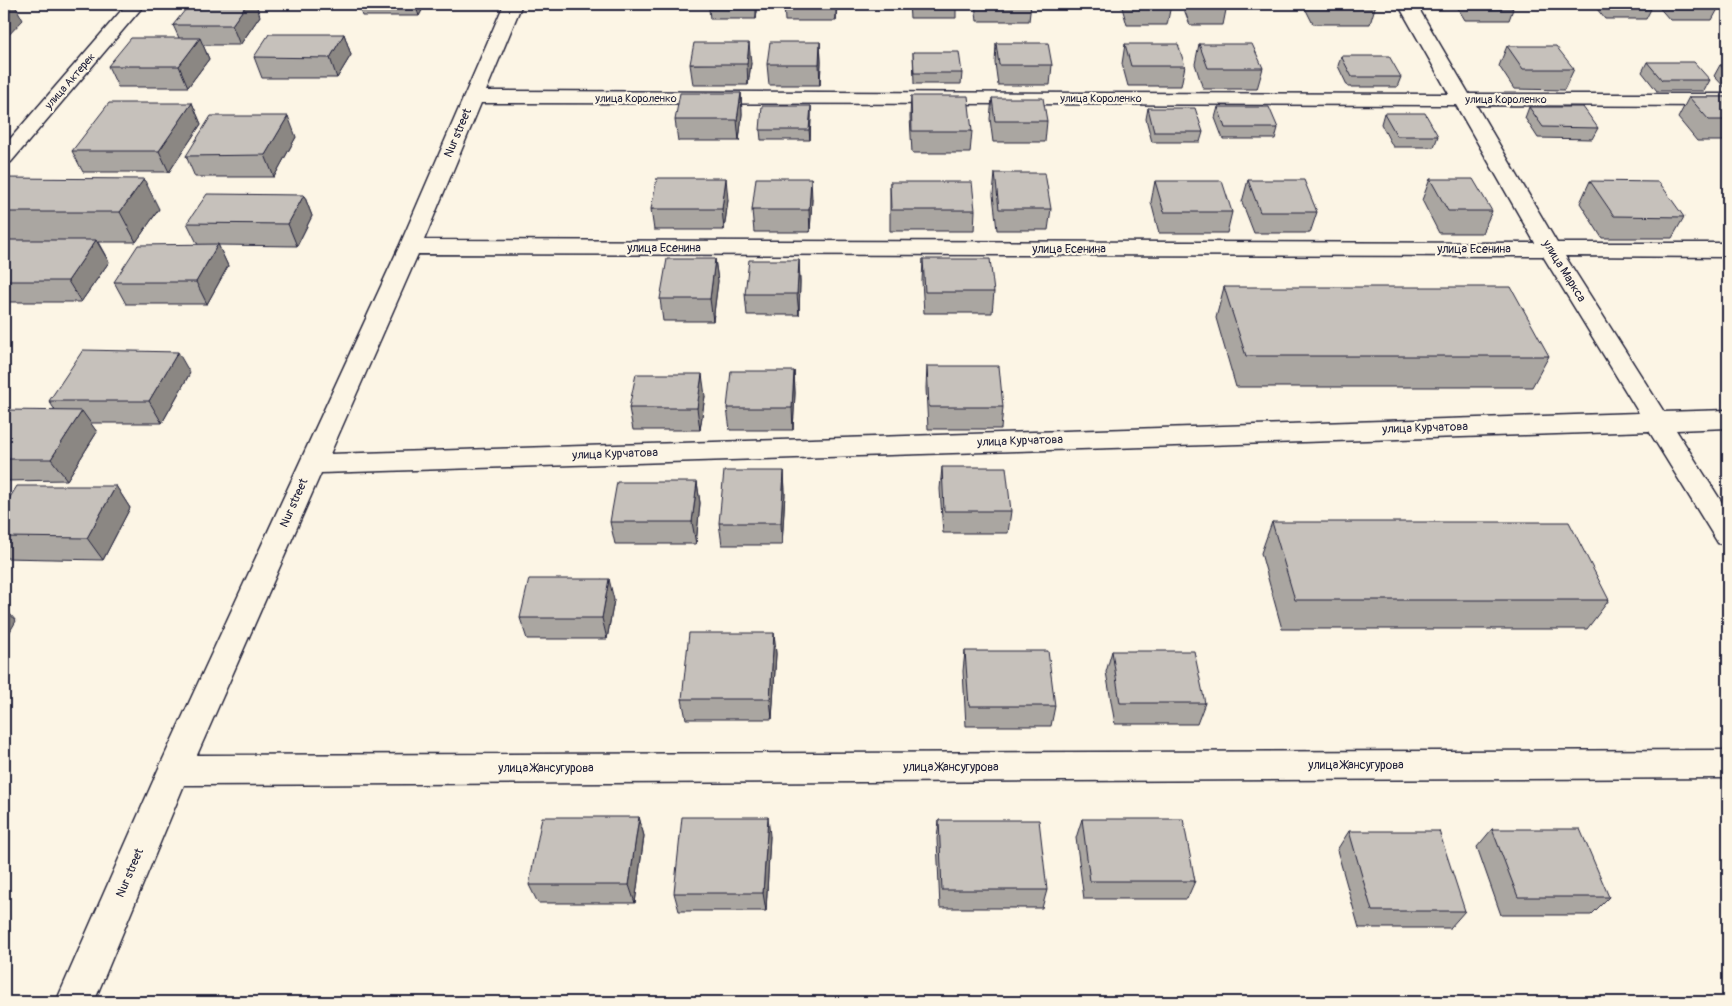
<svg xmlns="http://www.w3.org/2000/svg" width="1732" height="1006" font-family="Pangolin,sans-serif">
<rect width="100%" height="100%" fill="#fcf5e5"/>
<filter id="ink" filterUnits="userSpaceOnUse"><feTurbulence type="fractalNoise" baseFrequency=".02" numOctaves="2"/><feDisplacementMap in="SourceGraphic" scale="10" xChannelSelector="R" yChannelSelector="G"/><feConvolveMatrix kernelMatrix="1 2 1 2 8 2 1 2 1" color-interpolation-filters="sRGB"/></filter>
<g filter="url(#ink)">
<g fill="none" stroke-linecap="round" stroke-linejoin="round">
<defs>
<g id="minor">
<path d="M 127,4 L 145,4 L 11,162 L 4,164 L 4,146 Z"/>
<path d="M 504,4 L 522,4 L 486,91 L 1449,94 L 1398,4 L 1416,4 L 1469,94 L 1728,94 L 1728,106 L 1476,105 L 1557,243 L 1728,243 L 1728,257 L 1565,256 L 1664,412 L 1728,410 L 1728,428 L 1676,430 L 1728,512 L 1728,546 L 1718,543 L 1649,431 L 321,473 L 197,755 L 1728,750 L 1728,778 L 184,785 L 94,1002 L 56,1002 L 158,770 L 399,247 ZM 481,103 L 1456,105 L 1535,243 L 424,240 ZM 418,254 L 1543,256 L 1639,413 L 330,454 Z"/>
</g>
</defs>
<use href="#minor" stroke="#22223b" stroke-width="3"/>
<use href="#minor" fill="#fcf5e5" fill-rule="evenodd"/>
</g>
<g fill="#aaa6a1" stroke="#22223b">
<path d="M 358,4 L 425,4 L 419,16 L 362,16 Z"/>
<path d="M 758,4 L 756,19 L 710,19 L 709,9 Z"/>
<path d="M 784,4 L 837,4 L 836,21 L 785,21 Z"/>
<path d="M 909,4 L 956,4 L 956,18 L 910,18 Z"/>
<path d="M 975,4 L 1031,4 L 1029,21 L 977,21 Z"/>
<path d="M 1121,4 L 1170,4 L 1171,5 L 1167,25 L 1127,25 Z"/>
<path d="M 1182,4 L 1227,4 L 1227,5 L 1223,25 L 1190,25 Z"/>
<path d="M 1303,4 L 1376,4 L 1370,24 L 1313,24 Z"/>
<path d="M 1455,4 L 1509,4 L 1513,9 L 1509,20 L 1465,20 Z"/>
<path d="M 1593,4 L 1647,4 L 1651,9 L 1646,19 L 1605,19 Z"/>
<path d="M 1656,4 L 1712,4 L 1718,9 L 1712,20 L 1670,20 Z"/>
<path d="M 260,16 L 240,45 L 203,45 L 209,59 L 188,87 L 118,87 L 108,66 L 179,38 L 173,25 Z"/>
<path d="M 344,34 L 351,55 L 337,78 L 262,78 L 254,57 Z"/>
<path d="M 820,42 L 821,62 L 820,85 L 769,85 L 767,64 Z"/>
<path d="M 996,43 L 1052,65 L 1050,85 L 998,85 L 995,63 Z"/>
<path d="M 1125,44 L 1185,66 L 1181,86 L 1128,86 L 1122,64 Z"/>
<path d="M 1199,44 L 1263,68 L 1257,89 L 1203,89 L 1195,64 Z"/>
<path d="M 1507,46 L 1574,69 L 1564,90 L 1514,89 L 1499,66 Z"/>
<path d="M 913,52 L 962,73 L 961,84 L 914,84 Z"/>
<path d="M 1341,56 L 1401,77 L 1397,87 L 1348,87 L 1338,66 Z"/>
<path d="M 1647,62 L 1710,80 L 1704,91 L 1657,91 L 1642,72 Z"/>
<path d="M 751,63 L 748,85 L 693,85 L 690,64 Z"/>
<path d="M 1720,65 L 1728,65 L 1728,91 L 1714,76 Z"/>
<path d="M 741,93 L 742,114 L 739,141 L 678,141 L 675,120 Z"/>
<path d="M 911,96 L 972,131 L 970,153 L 912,153 L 910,117 Z"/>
<path d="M 1689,97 L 1728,97 L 1728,141 L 1697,141 L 1678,118 Z"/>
<path d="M 992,98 L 1047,121 L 1045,142 L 993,142 L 990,119 Z"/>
<path d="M 192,103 L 201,124 L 169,172 L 83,172 L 72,151 Z"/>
<path d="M 811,106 L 811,117 L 810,140 L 761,140 L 760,130 Z"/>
<path d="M 1218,107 L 1278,128 L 1275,139 L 1223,139 L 1215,118 Z"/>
<path d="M 1529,107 L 1598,128 L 1592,139 L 1538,138 L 1525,118 Z"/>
<path d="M 1148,108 L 1203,132 L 1200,142 L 1152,142 L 1146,119 Z"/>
<path d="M 1384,113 L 1438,136 L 1434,147 L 1393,147 L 1381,124 Z"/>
<path d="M 296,137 L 274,177 L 195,177 L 186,156 Z"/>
<path d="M 995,173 L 1051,209 L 1048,230 L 997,230 L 993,195 Z"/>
<path d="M 4,178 L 159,209 L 136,242 L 98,242 L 109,262 L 81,302 L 4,302 Z"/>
<path d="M 1430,179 L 1492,211 L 1482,233 L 1439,233 L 1422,200 Z"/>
<path d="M 1248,180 L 1317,212 L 1310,233 L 1254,233 L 1242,202 Z"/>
<path d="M 1155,181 L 1232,212 L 1227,233 L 1159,233 L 1151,202 Z"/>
<path d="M 1590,181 L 1684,217 L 1672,238 L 1602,238 L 1580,203 Z"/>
<path d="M 890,182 L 975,210 L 974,231 L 890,231 Z"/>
<path d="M 304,195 L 312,216 L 297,246 L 218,245 L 228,266 L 207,304 L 126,304 L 114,282 L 198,245 L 187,223 Z"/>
<path d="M 812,199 L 810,232 L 754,232 L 752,210 Z"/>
<path d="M 728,200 L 724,230 L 654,230 L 651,209 Z"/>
<path d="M 715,259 L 718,281 L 713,321 L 663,321 L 660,299 Z"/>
<path d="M 923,259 L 994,292 L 992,313 L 924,313 L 922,281 Z"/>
<path d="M 799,260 L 800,282 L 799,315 L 747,315 L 745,294 Z"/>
<path d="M 1224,287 L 1549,356 L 1532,387 L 1236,387 L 1216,318 Z"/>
<path d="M 1728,288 L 1728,298 L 1725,293 Z"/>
<path d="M 927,366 L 1003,407 L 1001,429 L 928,429 L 926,388 Z"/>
<path d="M 794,371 L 795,393 L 793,430 L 730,430 L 727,408 Z"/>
<path d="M 190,373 L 162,423 L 90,423 L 97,432 L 67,480 L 4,481 L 4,414 L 55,410 L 49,401 Z"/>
<path d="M 705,396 L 700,430 L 633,430 L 629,408 Z"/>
<path d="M 942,467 L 1011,511 L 1008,533 L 943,533 L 940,489 Z"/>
<path d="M 784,471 L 785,493 L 782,545 L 722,545 L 719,523 Z"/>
<path d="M 697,482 L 700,503 L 696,544 L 615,544 L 610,522 Z"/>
<path d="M 116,486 L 130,508 L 103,560 L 4,558 L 4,507 Z"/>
<path d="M 1272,522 L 1609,600 L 1587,629 L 1282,629 L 1261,553 Z"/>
<path d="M 614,600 L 607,639 L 527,639 L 520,618 Z"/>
<path d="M 774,633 L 776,654 L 772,719 L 686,719 L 682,699 Z"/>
<path d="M 965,651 L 1055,706 L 1051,726 L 966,726 L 963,671 Z"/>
<path d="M 1112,651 L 1205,703 L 1197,724 L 1115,724 L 1106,672 Z"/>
<path d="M 639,817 L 644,836 L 635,903 L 538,903 L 529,885 Z"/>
<path d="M 1082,819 L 1195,881 L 1187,899 L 1084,899 L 1076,838 Z"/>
<path d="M 939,820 L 1047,890 L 1042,908 L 940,908 L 937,839 Z"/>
<path d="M 1492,829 L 1609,897 L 1591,915 L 1501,915 L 1477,847 Z"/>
<path d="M 1349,831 L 1465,911 L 1450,928 L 1359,928 L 1337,850 Z"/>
<path d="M 770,836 L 766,911 L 679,911 L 674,893 Z"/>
</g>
<g fill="#8b8783" stroke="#22223b">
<path d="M 9,4 L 14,4 L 23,20 L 4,40 L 4,9 Z"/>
<path d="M 247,4 L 256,4 L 260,16 L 240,45 L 232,25 Z"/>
<path d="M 415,4 L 425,4 L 419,16 Z"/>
<path d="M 756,4 L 758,4 L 756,19 Z"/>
<path d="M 836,4 L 837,4 L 836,21 Z"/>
<path d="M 344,34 L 351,55 L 337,78 L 330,58 Z"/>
<path d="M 200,38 L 209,59 L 188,87 L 179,66 Z"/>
<path d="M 820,42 L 821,62 L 820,85 L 819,64 Z"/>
<path d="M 749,43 L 751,63 L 748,85 L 747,64 Z"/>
<path d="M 741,93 L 742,114 L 739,141 L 737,120 Z"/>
<path d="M 192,103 L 201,124 L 169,172 L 159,151 Z"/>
<path d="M 811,106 L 811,117 L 810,140 L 809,130 Z"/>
<path d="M 288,116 L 296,137 L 274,177 L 265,155 Z"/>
<path d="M 726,178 L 728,200 L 724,230 L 722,209 Z"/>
<path d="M 811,178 L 812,199 L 810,232 L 809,210 Z"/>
<path d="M 144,179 L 159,209 L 136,242 L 120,212 Z"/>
<path d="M 304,195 L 312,216 L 297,246 L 288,224 Z"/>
<path d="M 96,240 L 109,262 L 81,302 L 68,281 Z"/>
<path d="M 218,244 L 228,266 L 207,304 L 196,282 Z"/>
<path d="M 715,259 L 718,281 L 713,321 L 710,299 Z"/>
<path d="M 799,260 L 800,282 L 799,315 L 797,294 Z"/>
<path d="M 178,352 L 190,373 L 162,423 L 149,401 Z"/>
<path d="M 794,371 L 795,393 L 793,430 L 792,408 Z"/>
<path d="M 702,374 L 705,396 L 700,430 L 697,408 Z"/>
<path d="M 82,411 L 97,432 L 67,480 L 51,459 Z"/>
<path d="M 784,471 L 785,493 L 782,545 L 781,523 Z"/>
<path d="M 697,482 L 700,503 L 696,544 L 692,522 Z"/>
<path d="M 116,486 L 130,508 L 103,560 L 87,538 Z"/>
<path d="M 609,579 L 614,600 L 607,639 L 602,618 Z"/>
<path d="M 4,607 L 16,621 L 4,642 Z"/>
<path d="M 774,633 L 776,654 L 772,719 L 770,699 Z"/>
<path d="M 639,817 L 644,836 L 635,903 L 629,885 Z"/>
<path d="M 768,817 L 770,836 L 766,911 L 763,893 Z"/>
</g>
<g fill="#c6c1bb" stroke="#22223b">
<path d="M 4,4 L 9,4 L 4,9 Z"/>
<path d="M 190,4 L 247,4 L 232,25 L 173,25 Z"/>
<path d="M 710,4 L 756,4 L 756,9 L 709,9 Z"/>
<path d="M 910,4 L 956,4 L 957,7 L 910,7 Z"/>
<path d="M 1130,4 L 1170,4 L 1171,5 L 1131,5 Z"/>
<path d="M 1193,4 L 1227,4 L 1227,5 L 1194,5 Z"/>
<path d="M 1465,4 L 1509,4 L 1513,9 L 1469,9 Z"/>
<path d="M 1606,4 L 1647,4 L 1651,9 L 1610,9 Z"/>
<path d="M 1670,4 L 1712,4 L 1718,9 L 1675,9 Z"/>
<path d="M 269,34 L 344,34 L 330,58 L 254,57 Z"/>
<path d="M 131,38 L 200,38 L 179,66 L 108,66 Z"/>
<path d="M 770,42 L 820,42 L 819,64 L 767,64 Z"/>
<path d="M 694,43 L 749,43 L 747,64 L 690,64 Z"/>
<path d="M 996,43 L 1048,43 L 1052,65 L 999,65 Z"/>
<path d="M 1125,44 L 1178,44 L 1185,66 L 1131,66 Z"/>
<path d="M 1199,44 L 1252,44 L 1263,68 L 1208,68 Z"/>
<path d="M 1507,46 L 1556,46 L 1574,69 L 1523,69 Z"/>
<path d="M 913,52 L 959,52 L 962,73 L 914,73 Z"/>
<path d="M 1341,56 L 1389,56 L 1401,77 L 1352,77 Z"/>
<path d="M 1647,62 L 1694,62 L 1710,80 L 1662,80 Z"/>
<path d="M 1720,65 L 1728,65 L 1728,74 Z"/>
<path d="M 680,93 L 741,93 L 737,120 L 675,120 Z"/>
<path d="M 911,96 L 968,96 L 972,131 L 912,131 Z"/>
<path d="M 1689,97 L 1728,97 L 1728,120 L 1709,120 Z"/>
<path d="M 992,98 L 1043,98 L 1047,121 L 995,121 Z"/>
<path d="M 109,103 L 192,103 L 159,151 L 72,151 Z"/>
<path d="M 762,106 L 811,106 L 809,130 L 760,130 Z"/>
<path d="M 1218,107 L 1269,107 L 1278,128 L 1225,128 Z"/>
<path d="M 1529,107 L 1583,107 L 1598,128 L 1543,127 Z"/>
<path d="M 1148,108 L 1195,108 L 1203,132 L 1154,132 Z"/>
<path d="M 1384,113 L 1425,113 L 1438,136 L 1397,136 Z"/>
<path d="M 211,116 L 288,116 L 265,155 L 186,156 Z"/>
<path d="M 995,173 L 1045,173 L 1051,209 L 999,209 Z"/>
<path d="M 4,178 L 144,179 L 120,212 L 4,212 Z"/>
<path d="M 657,178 L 726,178 L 722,209 L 651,209 Z"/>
<path d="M 756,178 L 811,178 L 809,210 L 752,210 Z"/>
<path d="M 1430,179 L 1473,179 L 1492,211 L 1448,211 Z"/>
<path d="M 1248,180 L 1304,180 L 1317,212 L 1260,212 Z"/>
<path d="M 1155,181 L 1222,181 L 1232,212 L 1164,212 Z"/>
<path d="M 1590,181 L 1659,182 L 1684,217 L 1614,216 Z"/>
<path d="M 890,182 L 972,182 L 975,210 L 891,210 Z"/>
<path d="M 207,194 L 304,195 L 288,224 L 187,223 Z"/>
<path d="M 6,240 L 96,240 L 68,281 L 4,281 L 4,242 Z"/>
<path d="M 218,244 L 196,282 L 114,282 L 138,245 Z"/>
<path d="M 667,259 L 715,259 L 710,299 L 660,299 Z"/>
<path d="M 923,259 L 990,259 L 994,292 L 925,292 Z"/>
<path d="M 749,260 L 799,260 L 797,294 L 745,294 Z"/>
<path d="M 1224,287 L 1511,287 L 1549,356 L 1246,356 Z"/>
<path d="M 83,350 L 178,352 L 149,401 L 49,401 Z"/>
<path d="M 927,366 L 999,366 L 1003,407 L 929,407 Z"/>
<path d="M 731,371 L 794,371 L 792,408 L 727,408 Z"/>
<path d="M 636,374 L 702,374 L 697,408 L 629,408 Z"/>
<path d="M 7,410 L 82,411 L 51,459 L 4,459 L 4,414 Z"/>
<path d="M 942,467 L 1006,467 L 1011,511 L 944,511 Z"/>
<path d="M 724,471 L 784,471 L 781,523 L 719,523 Z"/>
<path d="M 617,482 L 697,482 L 692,522 L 610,522 Z"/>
<path d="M 17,486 L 116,486 L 87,538 L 4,537 L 4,507 Z"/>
<path d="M 1272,522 L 1569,522 L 1609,600 L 1295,600 Z"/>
<path d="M 529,579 L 609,579 L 602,618 L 520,618 Z"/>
<path d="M 689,633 L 774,633 L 770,699 L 682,699 Z"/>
<path d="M 965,651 L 1048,651 L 1055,706 L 969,706 Z"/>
<path d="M 1112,651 L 1194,651 L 1205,703 L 1120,703 Z"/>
<path d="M 542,817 L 639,817 L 629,885 L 529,885 Z"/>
<path d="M 682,817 L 768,817 L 763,893 L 674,893 Z"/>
<path d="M 1082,819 L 1183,819 L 1195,881 L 1090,881 Z"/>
<path d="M 939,820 L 1039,820 L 1047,890 L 942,890 Z"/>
<path d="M 1492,829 L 1580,829 L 1609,897 L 1518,897 Z"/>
<path d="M 1349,831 L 1439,831 L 1465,911 L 1372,911 Z"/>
</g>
</g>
<g text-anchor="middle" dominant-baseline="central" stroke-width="4.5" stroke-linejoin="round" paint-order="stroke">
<g font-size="11" fill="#22223b" stroke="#fcf5e5">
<text transform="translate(70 81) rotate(-49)">улица Актерек</text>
<text x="636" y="98">улица Короленко</text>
<text x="1101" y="98">улица Короленко</text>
<text x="1506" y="99">улица Короленко</text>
</g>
<g font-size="12" fill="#22223b" stroke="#fcf5e5">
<text transform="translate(458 133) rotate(-67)">Nur street</text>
<text x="664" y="248">улица Есенина</text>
<text x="1069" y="249">улица Есенина</text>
<text x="1474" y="249">улица Есенина</text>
<text transform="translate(1564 271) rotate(58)">улица Маркса</text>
<text transform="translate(1425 428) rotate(-2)">улица Курчатова</text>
<text transform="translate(1020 441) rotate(-2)">улица Курчатова</text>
<text transform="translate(615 454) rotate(-2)">улица Курчатова</text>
<text transform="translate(294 503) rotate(-66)">Nur street</text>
<text x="1356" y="765">улица Жансугурова</text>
<text x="951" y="767">улица Жансугурова</text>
<text x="546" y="768">улица Жансугурова</text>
<text transform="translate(130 873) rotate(-67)">Nur street</text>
</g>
</g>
<rect width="1732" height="1006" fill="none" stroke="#fcf5e5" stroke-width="20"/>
<rect x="10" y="10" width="1712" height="986" fill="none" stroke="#22223b" stroke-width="2" filter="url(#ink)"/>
</svg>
